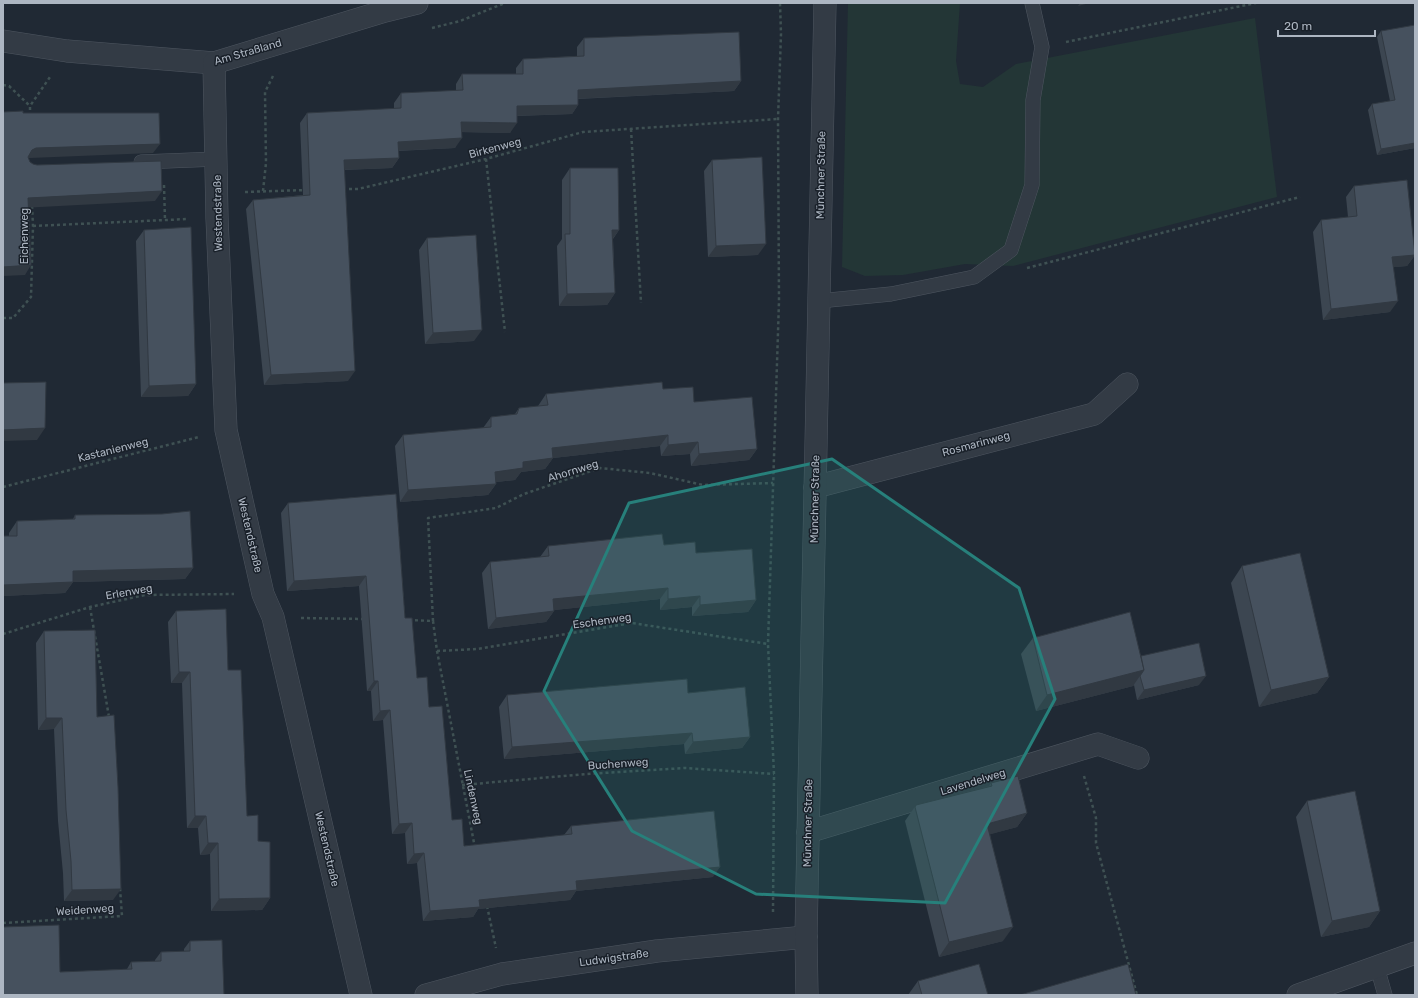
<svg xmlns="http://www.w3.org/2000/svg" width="1418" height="998" font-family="Rubik,sans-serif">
<rect width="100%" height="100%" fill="#202934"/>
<path fill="#233636" d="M 848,3 L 960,3 L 956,61 L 960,84 L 983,87 L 1016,64 L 1255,18 L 1277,197 L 1013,266 L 965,264 L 903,275 L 865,276 L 842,267 Z"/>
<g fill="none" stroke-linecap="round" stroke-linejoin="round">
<defs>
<g id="service">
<path d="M 141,162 L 217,159"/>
<path d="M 819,301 L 891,294 L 974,277 L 1011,250 L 1032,185 L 1033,100 L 1042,47 L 1032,3"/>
<path d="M 1377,967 L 1385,995"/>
</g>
<g id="minor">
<path d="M 3,41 L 67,51 L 214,63 L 385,11 L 417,3"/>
<path d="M 214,63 L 217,218 L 226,430 L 263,594 L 273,617 L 361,995"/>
<path d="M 815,487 L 1094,414 L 1127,384"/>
<path d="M 808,832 L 1098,744 L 1138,758"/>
<path d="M 426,995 L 502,974 L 657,951 L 806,937"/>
<path d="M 1298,995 L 1415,953"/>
</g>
<path id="tertiary" d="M 807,995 L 806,937 L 825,3"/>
</defs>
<use href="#service" stroke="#4e5660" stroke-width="15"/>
<use href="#minor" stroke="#4e5660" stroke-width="23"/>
<use href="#tertiary" stroke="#4e5660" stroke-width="23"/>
<g stroke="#3f5153" stroke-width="2.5" stroke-dasharray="3 3" stroke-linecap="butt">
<path d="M 432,28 L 460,21 L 505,3"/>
<path d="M 1066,42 L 1256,3"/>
<path d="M 3,85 L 9,86 L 30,106"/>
<path d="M 30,116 L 30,106 L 50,77"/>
<path d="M 631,129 L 641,303"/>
<path d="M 486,159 L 505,332"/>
<path d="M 164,185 L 165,220"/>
<path d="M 343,189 L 358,189 L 486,159 L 583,132 L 778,119"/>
<path d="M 263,191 L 266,163 L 265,92 L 274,74"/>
<path d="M 245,192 L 306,190"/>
<path d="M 33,226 L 188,219"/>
<path d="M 1027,268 L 1300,197"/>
<path d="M 3,318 L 13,318 L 31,297 L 33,226 L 32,205"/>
<path d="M 3,487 L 199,437"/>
<path d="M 90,607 L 109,717"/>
<path d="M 301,618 L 364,619"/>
<path d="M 409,620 L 433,621 L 437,651 L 475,848"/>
<path d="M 433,621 L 428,518 L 496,508 L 524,494 L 600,468 L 650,473 L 703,485 L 773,483"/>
<path d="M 3,634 L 90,607 L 145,595 L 234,594"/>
<path d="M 437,651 L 477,649 L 632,623 L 768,644"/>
<path d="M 1084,776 L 1096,818 L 1096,843 L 1137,995"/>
<path d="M 462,785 L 586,774 L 685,768 L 774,774"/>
<path d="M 487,906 L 496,948"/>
<path d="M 773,912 L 774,774 L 768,644 L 779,301 L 778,119 L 781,34 L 780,3"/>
<path d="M 3,923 L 122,916 L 120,888"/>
</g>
<use href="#service" stroke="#333b45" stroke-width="14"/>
<use href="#minor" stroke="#333b45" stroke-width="22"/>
<use href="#tertiary" stroke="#333b45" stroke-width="22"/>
</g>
<g fill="#3c4651">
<path d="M 1381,31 L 1415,148 L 1377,155 L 1368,110 L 1372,104 L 1390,101 L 1377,37 Z"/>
<path d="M 584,38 L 741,81 L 734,91 L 578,99 L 578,105 L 572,114 L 517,116 L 510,133 L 462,132 L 455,148 L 398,151 L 399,158 L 392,168 L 344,170 L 348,381 L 264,385 L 246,209 L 253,200 L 303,195 L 300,123 L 307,113 L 394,109 L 394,103 L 401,93 L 456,91 L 456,84 L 462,74 L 516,74 L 516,68 L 523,59 L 577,56 L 577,47 Z"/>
<path d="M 712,160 L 758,255 L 708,257 L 704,171 Z"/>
<path d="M 570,168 L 619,230 L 613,239 L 615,293 L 607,305 L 559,306 L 557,246 L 562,239 L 562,180 Z"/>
<path d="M 1354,186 L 1415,252 L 1415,255 L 1407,266 L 1394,267 L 1390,312 L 1323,320 L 1313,232 L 1321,220 L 1348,217 L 1346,197 Z"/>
<path d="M 144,230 L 196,384 L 188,396 L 141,397 L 136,241 Z"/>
<path d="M 427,238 L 474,341 L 425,344 L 419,250 Z"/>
<path d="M 663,389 L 694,402 L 757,449 L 749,460 L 691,466 L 690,454 L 661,456 L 660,446 L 553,458 L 545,469 L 521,472 L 515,480 L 496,482 L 496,484 L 488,495 L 400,502 L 395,446 L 403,435 L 483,428 L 491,417 L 515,414 L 519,408 L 538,406 L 546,394 Z"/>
<path d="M 396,494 L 405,618 L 417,678 L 429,707 L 452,820 L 464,846 L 564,835 L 571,826 L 713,877 L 576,891 L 570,900 L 478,909 L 473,917 L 423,921 L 417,863 L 407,864 L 405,833 L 392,834 L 383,720 L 373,721 L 371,691 L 367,691 L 359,586 L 287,591 L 281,513 L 288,503 Z"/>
<path d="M 75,515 L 193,568 L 185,579 L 73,582 L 65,593 L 3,596 L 3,536 L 9,536 L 9,533 L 17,521 L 73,519 Z"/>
<path d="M 664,545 L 696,553 L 756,600 L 748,612 L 692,616 L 692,607 L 660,610 L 660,599 L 554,610 L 554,611 L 546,622 L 488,629 L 482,573 L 490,562 L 540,557 L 548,546 Z"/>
<path d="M 1242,566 L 1329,677 L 1317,693 L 1259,707 L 1231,583 Z"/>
<path d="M 176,611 L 228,670 L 247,816 L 258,841 L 270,898 L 262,910 L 211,911 L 210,854 L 200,855 L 198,828 L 187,828 L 182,683 L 171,683 L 168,622 Z"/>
<path d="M 44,631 L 113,900 L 64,901 L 63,873 L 58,821 L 54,729 L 38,730 L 36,643 Z"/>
<path d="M 1033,638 L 1199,685 L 1137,700 L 1134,685 L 1133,686 L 1036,711 L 1021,654 Z"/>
<path d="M 688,693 L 750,737 L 742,748 L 685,754 L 684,744 L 504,759 L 499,707 L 507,695 Z"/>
<path d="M 991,783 L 1027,813 L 1017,827 L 990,834 L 1003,941 L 939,957 L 905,821 L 916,805 L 989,786 Z"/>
<path d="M 1307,801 L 1380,911 L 1369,927 L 1321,937 L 1296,817 Z"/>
<path d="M 190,941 L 224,995 L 60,972 L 127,969 L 131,962 L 155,961 L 155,960 L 161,952 L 184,951 L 184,949 Z"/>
<path d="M 918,981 L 988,995 L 908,995 Z"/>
</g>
<g fill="#313942">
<path d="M 75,3 L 98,3 L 74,4 Z"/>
<path d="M 1080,3 L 1090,3 L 1078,6 Z"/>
<path d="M 741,81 L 734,91 L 571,99 L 578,90 Z"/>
<path d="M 578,105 L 572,114 L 510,116 L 517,106 Z"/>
<path d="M 461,122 L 517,123 L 510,133 L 454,132 Z"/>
<path d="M 462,138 L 455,148 L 391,151 L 398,142 Z"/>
<path d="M 1415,143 L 1415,148 L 1377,155 L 1381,149 Z"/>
<path d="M 160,144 L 153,153 L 30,158 L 25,159 L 32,150 L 36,148 Z"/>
<path d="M 399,158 L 392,168 L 337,170 L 344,160 Z"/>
<path d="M 162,191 L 155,201 L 21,208 L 28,198 Z"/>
<path d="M 612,230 L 619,230 L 611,241 Z"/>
<path d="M 766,244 L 758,255 L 708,257 L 716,246 Z"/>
<path d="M 1415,255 L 1407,266 L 1384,268 L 1392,257 Z"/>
<path d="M 31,265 L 25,275 L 3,276 L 3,267 Z"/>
<path d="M 615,293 L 607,305 L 559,306 L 567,294 Z"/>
<path d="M 1398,301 L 1390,312 L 1323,320 L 1331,309 Z"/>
<path d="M 482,330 L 474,341 L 425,344 L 433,333 Z"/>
<path d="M 355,371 L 348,381 L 264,385 L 271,375 Z"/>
<path d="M 196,384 L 188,396 L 141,397 L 149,386 Z"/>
<path d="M 45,428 L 37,440 L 3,441 L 3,430 Z"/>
<path d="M 668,435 L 660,446 L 553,458 L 545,469 L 521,472 L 515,480 L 487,483 L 495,472 L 523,462 L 552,448 Z"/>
<path d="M 698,442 L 690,454 L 661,456 L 668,445 Z"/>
<path d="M 757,449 L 749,460 L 691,466 L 699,454 Z"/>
<path d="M 496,484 L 488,495 L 400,502 L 408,490 Z"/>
<path d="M 193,568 L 185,579 L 73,582 L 65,593 L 3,596 L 3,585 L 73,571 Z"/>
<path d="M 366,576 L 359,586 L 287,591 L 294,581 Z"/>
<path d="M 668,588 L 660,599 L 545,611 L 553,599 Z"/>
<path d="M 700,596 L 692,607 L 660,610 L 668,599 Z"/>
<path d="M 756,600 L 748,612 L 692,616 L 700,605 Z"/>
<path d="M 554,611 L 546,622 L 488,629 L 496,618 Z"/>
<path d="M 1144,670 L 1133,686 L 1036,711 L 1047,695 Z"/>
<path d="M 179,672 L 190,672 L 182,683 L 171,683 Z"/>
<path d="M 1206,676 L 1199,685 L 1137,700 L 1144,690 Z"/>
<path d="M 1329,677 L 1317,693 L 1259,707 L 1271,690 Z"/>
<path d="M 374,681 L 378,681 L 371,691 L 367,691 Z"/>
<path d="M 390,710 L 383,720 L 373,721 L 380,711 Z"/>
<path d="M 46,718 L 62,718 L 54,729 L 38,730 Z"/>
<path d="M 692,733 L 684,744 L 504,759 L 512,747 Z"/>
<path d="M 750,737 L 742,748 L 685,754 L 693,742 Z"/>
<path d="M 1027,813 L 1017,827 L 977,838 L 987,824 Z"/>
<path d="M 195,816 L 206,816 L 198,828 L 187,828 Z"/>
<path d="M 412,823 L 405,833 L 392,834 L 399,824 Z"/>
<path d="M 208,843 L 218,843 L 210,854 L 200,855 Z"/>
<path d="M 424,853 L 417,863 L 407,864 L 414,854 Z"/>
<path d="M 720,867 L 713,877 L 576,891 L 570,900 L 478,909 L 473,917 L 423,921 L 430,911 L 479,900 L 576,881 Z"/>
<path d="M 121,889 L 113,900 L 64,901 L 72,890 Z"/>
<path d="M 270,898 L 262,910 L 211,911 L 219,899 Z"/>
<path d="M 1380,911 L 1369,927 L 1321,937 L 1332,921 Z"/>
<path d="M 1013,927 L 1003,941 L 939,957 L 949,942 Z"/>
</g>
<g fill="#46515e" stroke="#313942">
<path d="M 1415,25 L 1415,143 L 1381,149 L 1372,104 L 1395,100 L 1381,31 Z"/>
<path d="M 739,32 L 741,81 L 578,90 L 578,105 L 517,106 L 517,123 L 461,122 L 462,138 L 398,142 L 399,158 L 344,160 L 355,371 L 271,375 L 253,200 L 310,195 L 307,113 L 401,108 L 401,93 L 463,90 L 462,74 L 523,74 L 523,59 L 584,56 L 584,38 Z"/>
<path d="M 23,111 L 23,113 L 159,113 L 160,144 L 36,148 L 32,150 L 28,157 L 30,162 L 33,164 L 37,165 L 161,161 L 162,191 L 28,198 L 31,265 L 3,267 L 3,112 Z"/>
<path d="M 762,157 L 766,244 L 716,246 L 712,160 Z"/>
<path d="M 570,168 L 618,168 L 619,230 L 612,230 L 615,293 L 567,294 L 565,234 L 570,234 Z"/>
<path d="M 1407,180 L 1415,255 L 1392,257 L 1398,301 L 1331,309 L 1321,220 L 1357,216 L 1354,186 Z"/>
<path d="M 191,227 L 196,384 L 149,386 L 144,230 Z"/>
<path d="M 476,235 L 482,330 L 433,333 L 427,238 Z"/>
<path d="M 46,382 L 45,428 L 3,430 L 3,383 Z"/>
<path d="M 662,382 L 663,389 L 693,387 L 694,402 L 752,397 L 757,449 L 699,454 L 698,442 L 668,445 L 668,435 L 552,448 L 553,458 L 523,462 L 523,468 L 495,472 L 496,484 L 408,490 L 403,435 L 491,427 L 491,417 L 517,414 L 519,408 L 548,405 L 546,394 Z"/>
<path d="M 396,494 L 405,618 L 412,618 L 417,678 L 427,677 L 429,707 L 442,706 L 452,820 L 462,819 L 464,846 L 572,834 L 571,826 L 714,811 L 720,867 L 576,881 L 577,890 L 479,900 L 480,907 L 430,911 L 424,853 L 414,854 L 412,823 L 399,824 L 390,710 L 380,711 L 378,681 L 374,681 L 366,576 L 294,581 L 288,503 Z"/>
<path d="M 190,511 L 193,568 L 73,571 L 73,582 L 3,585 L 3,536 L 17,536 L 17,521 L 75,519 L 75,515 L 162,514 Z"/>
<path d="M 662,534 L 664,545 L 695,542 L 696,553 L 752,549 L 756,600 L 700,605 L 700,596 L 668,599 L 668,588 L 553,599 L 554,611 L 496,618 L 490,562 L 549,556 L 548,546 Z"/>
<path d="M 1300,553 L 1329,677 L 1271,690 L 1242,566 Z"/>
<path d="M 226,609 L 228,670 L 241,670 L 247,816 L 258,815 L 258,841 L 270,842 L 270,898 L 219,899 L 218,843 L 208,843 L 206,816 L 195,816 L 190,672 L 179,672 L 176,611 Z"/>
<path d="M 1130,612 L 1144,670 L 1047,695 L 1033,638 Z"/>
<path d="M 95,630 L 97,717 L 114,715 L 118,787 L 121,889 L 72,890 L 71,861 L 66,810 L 62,718 L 46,718 L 44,631 Z"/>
<path d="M 1199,643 L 1206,676 L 1144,690 L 1140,676 L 1144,670 L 1141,656 Z"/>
<path d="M 687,679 L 688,693 L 745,687 L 750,737 L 693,742 L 692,733 L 512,747 L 507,695 Z"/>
<path d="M 1018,776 L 1027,813 L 987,824 L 1013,927 L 949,942 L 915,807 L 916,805 L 992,786 L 991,783 Z"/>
<path d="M 1355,791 L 1380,911 L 1332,921 L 1307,801 Z"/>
<path d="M 59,925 L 60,972 L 132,969 L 131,962 L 161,961 L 161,952 L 190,951 L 190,941 L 222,940 L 224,995 L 3,995 L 3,927 Z"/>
<path d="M 979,964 L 988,995 L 922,995 L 918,981 Z"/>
<path d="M 1128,964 L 1136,995 L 1020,995 Z"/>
</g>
<path fill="#27807b" fill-opacity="0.2" stroke="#27807b" stroke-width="3" stroke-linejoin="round" d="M 832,459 L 1019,588 L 1055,699 L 945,903 L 756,894 L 632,831 L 544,691 L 629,503 Z"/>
<g text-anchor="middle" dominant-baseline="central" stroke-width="3" stroke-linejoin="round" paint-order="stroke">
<g font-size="11" fill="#adb6c2" stroke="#192029">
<text transform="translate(248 52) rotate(-16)">Am Straßland</text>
<text transform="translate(495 148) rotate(-15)">Birkenweg</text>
<text transform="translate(821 175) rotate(-89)">Münchner Straße</text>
<text transform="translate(218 213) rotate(-91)">Westendstraße</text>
<text transform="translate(24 236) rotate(-90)">Eichenweg</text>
<text transform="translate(976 444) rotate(-15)">Rosmarinweg</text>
<text transform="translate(113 450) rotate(-14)">Kastanienweg</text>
<text transform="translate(573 471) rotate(-17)">Ahornweg</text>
<text transform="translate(815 499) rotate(-89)">Münchner Straße</text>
<text transform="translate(250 535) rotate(77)">Westendstraße</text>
<text transform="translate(129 592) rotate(-10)">Erlenweg</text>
<text transform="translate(602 621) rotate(-8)">Eschenweg</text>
<text transform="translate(618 764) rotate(-4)">Buchenweg</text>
<text transform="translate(973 782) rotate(-17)">Lavendelweg</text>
<text transform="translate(473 797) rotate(78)">Lindenweg</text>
<text transform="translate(808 823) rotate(-89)">Münchner Straße</text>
<text transform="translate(327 849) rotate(77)">Westendstraße</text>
<text transform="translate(85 910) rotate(-4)">Weidenweg</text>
<text transform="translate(614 958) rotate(-8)">Ludwigstraße</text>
</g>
</g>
<rect width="1418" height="998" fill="none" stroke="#adb6c2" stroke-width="8"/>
<path d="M1278 30v6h97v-6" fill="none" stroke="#adb6c2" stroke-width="2"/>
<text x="1284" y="30" font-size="12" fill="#adb6c2" stroke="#192029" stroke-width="3" paint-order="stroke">20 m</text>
</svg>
